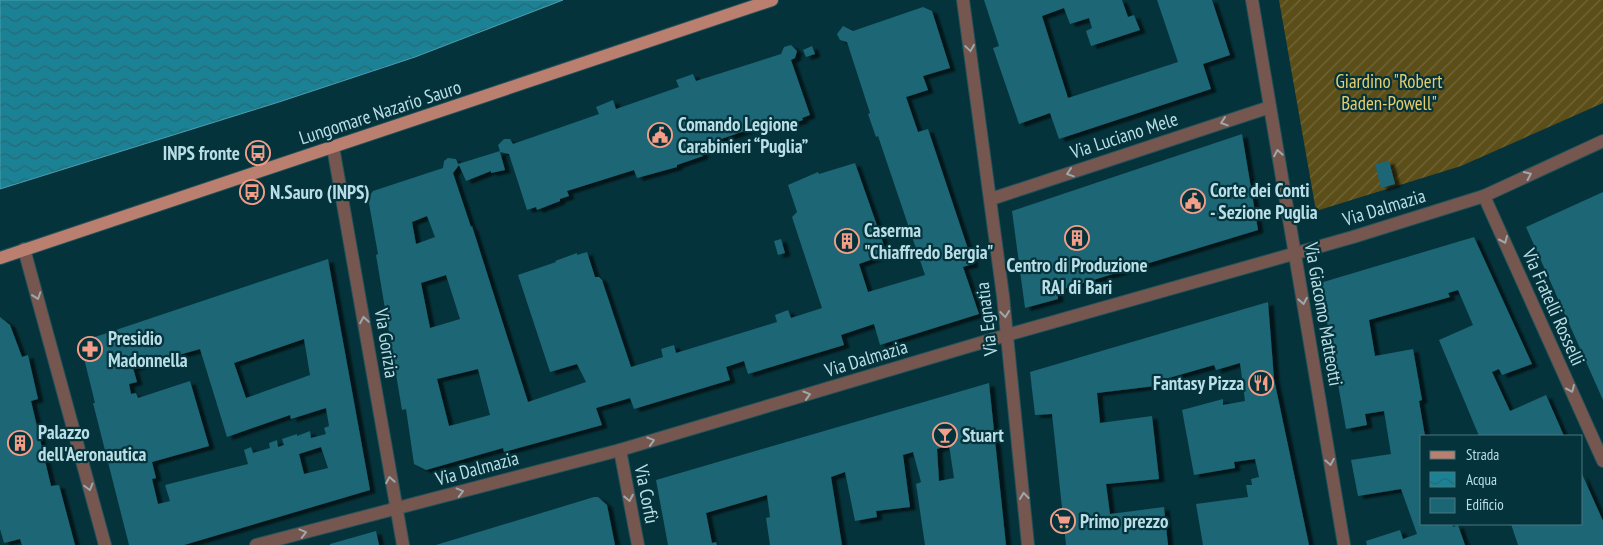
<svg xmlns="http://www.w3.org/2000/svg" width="1603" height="545" font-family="'PT Sans Narrow',sans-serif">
<defs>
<pattern id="garden-furrows" width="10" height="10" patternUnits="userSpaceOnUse" patternTransform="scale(1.25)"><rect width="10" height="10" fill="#5c4e18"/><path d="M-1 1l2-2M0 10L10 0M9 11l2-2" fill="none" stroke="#71673a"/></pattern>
<pattern id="water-waves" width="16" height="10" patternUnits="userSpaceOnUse" patternTransform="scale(1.25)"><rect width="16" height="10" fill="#1b8295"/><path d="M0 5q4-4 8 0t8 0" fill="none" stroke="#276975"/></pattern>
<filter id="shadow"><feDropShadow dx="5.5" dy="3" stdDeviation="1" flood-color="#0009"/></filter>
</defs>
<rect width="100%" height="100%" fill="#05333b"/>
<path fill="url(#garden-furrows)" d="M 1279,0 L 1603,0 L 1603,103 L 1461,166 L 1316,211 Z"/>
<path fill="url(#water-waves)" stroke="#4a9eae" d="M 0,0 L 563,0 L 415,57 L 279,102 L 0,189 Z"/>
<g fill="#1b6675" fill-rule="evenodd" filter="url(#shadow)">
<path d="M 984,0 L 1122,0 L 1128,17 L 1134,15 L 1140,30 L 1091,46 L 1086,31 L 1092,28 L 1089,18 L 1070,24 L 1064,8 L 1042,16 L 1068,98 L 1178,62 L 1157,0 L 1212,0 L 1230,55 L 1203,64 L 1211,89 L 1059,139 L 1050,113 L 1019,124 L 993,48 L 999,46 Z"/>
<path d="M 923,7 L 932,11 L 950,68 L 923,76 L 928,90 L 906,97 L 918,132 L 928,129 L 973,264 L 963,267 L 979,314 L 880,345 L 874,324 L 841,335 L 844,345 L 748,374 L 744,361 L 726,367 L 730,380 L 634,409 L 630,398 L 596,408 L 602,425 L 504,452 L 503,448 L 426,470 L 414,464 L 406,409 L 402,410 L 376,255 L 378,254 L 368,198 L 373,191 L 443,168 L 444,161 L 448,158 L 456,159 L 458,164 L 500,151 L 498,145 L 504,139 L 510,139 L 513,144 L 599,114 L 596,107 L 613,100 L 616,109 L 679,87 L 676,80 L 693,74 L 696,81 L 781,54 L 784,47 L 791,45 L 797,51 L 795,58 L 791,60 L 810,115 L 802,118 L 803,120 L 779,128 L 778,125 L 769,129 L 768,123 L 701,146 L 703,156 L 677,165 L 677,167 L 637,178 L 634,170 L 567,191 L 569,196 L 560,199 L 560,201 L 537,210 L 536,207 L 527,210 L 509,154 L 500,152 L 505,170 L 491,173 L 491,171 L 466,181 L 459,165 L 453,173 L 471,227 L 472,226 L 528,402 L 586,382 L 577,364 L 550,372 L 518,275 L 556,262 L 555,261 L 577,253 L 577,255 L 587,252 L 595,277 L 599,277 L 602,280 L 631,367 L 663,357 L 661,349 L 674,345 L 676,353 L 777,322 L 775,315 L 788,310 L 791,318 L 822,308 L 792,217 L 797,212 L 788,185 L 818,172 L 819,174 L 855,163 L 887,254 L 859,264 L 868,292 L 925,275 L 878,136 L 876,137 L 868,114 L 870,113 L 847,42 L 840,40 L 837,34 L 843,26 L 853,31 ZM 427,216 L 435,237 L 416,244 L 412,222 ZM 446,275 L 460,319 L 430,328 L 421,283 ZM 478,369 L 490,415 L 449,426 L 437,379 Z"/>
<path d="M 812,46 L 815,54 L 806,57 L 803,50 Z"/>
<path d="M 1242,134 L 1258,230 L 1057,291 L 1058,299 L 1025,308 L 1012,211 Z"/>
<path d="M 1389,161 L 1395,184 L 1381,188 L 1375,164 Z"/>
<path d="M 1603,192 L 1603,400 L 1526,227 Z"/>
<path d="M 1474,237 L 1532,364 L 1502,375 L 1499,369 L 1492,372 L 1510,411 L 1546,395 L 1564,436 L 1479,436 L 1439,340 L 1473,325 L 1458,290 L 1448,293 L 1450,297 L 1369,320 L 1375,356 L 1413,349 L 1422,400 L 1419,401 L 1425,436 L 1422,436 L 1422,524 L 1452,524 L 1453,527 L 1458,525 L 1465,545 L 1367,545 L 1366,541 L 1400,530 L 1403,539 L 1417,534 L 1401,489 L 1358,496 L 1351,460 L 1391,454 L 1384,411 L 1365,414 L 1367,425 L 1346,429 L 1320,283 Z"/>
<path d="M 781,239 L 785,253 L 778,255 L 774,241 Z"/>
<path d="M 328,259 L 370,490 L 184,545 L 129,545 L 93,403 L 95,403 L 80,342 ZM 304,339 L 310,375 L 246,398 L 234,363 ZM 200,349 L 227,437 L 290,415 L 291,419 L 326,408 L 329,426 L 324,428 L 326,434 L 311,438 L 310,431 L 297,436 L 297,434 L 282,439 L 284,445 L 278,447 L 277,440 L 269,443 L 270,448 L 253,453 L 251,447 L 244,450 L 248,464 L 165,485 L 170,501 L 158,504 L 152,479 L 156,478 L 152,462 L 209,446 L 190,381 L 138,398 L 136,393 L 131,394 L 129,384 L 137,382 L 133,368 ZM 321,447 L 328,468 L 304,474 L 299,454 Z"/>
<path d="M 1268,302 L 1274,379 L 1309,545 L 1203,545 L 1196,504 L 1248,497 L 1246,485 L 1252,485 L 1251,479 L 1259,477 L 1255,459 L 1234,462 L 1235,468 L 1194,475 L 1182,410 L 1223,399 L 1223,405 L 1245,401 L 1240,363 L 1216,370 L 1214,365 L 1155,382 L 1155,386 L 1097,393 L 1100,423 L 1152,416 L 1159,479 L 1106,484 L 1110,514 L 1164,507 L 1168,545 L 1066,545 L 1052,414 L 1035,415 L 1030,372 Z"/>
<path d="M 0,317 L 10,325 L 22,357 L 28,355 L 38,399 L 31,401 L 51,486 L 59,485 L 75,545 L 22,545 L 20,539 L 4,543 L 0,529 Z"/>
<path d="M 989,383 L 1006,545 L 925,545 L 916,484 L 921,482 L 913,452 L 903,455 L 910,507 L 876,511 L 877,517 L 855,521 L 845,472 L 831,477 L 842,545 L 770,545 L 766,518 L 770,517 L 767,495 L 706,513 L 712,543 L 716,542 L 717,545 L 668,545 L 656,480 ZM 949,445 L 954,478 L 939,481 L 937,449 Z"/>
<path d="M 1582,474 L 1603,521 L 1603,545 L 1518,545 L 1511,524 L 1582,524 Z"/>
<path d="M 594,497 L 598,497 L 607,505 L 615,545 L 436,545 Z"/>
<path d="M 376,531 L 379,545 L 330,545 L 330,544 Z"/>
</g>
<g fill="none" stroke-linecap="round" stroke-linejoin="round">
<defs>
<g id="minor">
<path d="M 963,0 L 1003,296 L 1028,545"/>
<path d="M 1252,0 L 1344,545"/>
<path d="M 333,147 L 403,545"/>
<path d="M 1484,196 L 1603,461"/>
<path d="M 991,199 L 1270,107"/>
<path d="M 24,249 L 105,545"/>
<path d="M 620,450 L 638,545"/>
<path d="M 256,545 L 620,450 L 1007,335 L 1353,237 L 1484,196 L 1603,141"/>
</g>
<path id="major" d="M 0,258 L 772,0"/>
</defs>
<use href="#minor" stroke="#25525a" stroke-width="14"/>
<use href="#major" stroke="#25525a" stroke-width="14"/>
<use href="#minor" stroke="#755750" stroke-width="12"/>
<use href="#major" stroke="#bb7f70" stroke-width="12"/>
</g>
<defs><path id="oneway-chevron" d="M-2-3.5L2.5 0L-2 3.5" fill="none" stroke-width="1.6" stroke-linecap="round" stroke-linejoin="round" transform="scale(1.25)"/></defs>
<g stroke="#9ea8ab">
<use href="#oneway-chevron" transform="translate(970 48) rotate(82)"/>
<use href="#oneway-chevron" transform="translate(1224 122) rotate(162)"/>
<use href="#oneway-chevron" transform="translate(1278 153) rotate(-100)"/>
<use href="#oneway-chevron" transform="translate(1070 173) rotate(162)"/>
<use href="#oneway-chevron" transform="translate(1528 175) rotate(-25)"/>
<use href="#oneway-chevron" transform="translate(1504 240) rotate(66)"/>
<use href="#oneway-chevron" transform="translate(37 296) rotate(71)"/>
<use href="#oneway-chevron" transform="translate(1303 301) rotate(80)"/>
<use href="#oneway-chevron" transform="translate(1005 314) rotate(83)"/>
<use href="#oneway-chevron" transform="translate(364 320) rotate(-99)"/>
<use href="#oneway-chevron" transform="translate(1571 389) rotate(66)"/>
<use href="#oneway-chevron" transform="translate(807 395) rotate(-17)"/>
<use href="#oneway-chevron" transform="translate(651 441) rotate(-17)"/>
<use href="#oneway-chevron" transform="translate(1330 462) rotate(80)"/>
<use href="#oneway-chevron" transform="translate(390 480) rotate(-100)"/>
<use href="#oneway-chevron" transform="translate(89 487) rotate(75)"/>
<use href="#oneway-chevron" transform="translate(460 492) rotate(-15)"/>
<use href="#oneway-chevron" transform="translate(1024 496) rotate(-96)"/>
<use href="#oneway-chevron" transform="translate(629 498) rotate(79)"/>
<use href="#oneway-chevron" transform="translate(303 533) rotate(-15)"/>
</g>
<defs>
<symbol id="civic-ring" viewBox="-11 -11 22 22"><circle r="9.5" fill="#05333b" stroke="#f49e89" stroke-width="1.5"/><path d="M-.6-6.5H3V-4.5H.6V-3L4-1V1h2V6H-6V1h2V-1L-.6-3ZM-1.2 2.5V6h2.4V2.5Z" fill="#f49e89"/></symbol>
<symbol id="bus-ring" viewBox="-11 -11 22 22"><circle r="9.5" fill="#05333b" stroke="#f49e89" stroke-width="1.5"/><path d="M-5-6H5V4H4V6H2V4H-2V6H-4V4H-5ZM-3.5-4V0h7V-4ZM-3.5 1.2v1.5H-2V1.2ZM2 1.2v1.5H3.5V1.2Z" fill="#f49e89"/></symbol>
<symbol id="building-ring" viewBox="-11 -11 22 22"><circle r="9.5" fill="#05333b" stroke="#f49e89" stroke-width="1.5"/><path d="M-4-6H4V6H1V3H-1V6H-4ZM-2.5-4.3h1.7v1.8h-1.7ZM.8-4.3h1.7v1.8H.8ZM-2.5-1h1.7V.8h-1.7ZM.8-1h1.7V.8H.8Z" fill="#f49e89"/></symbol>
<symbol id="pharmacy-ring" viewBox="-11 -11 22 22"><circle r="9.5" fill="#05333b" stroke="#f49e89" stroke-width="1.5"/><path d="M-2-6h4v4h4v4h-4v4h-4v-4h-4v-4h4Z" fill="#f49e89"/></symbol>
<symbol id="restaurant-ring" viewBox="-11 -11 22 22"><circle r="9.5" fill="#05333b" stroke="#f49e89" stroke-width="1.5"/><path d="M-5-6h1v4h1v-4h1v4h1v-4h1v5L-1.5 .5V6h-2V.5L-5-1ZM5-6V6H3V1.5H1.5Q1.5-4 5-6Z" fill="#f49e89"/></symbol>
<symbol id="bar-ring" viewBox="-11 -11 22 22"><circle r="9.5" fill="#05333b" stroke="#f49e89" stroke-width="1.5"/><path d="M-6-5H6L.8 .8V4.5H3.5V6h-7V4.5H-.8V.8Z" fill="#f49e89"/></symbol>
<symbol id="supermarket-ring" viewBox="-11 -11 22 22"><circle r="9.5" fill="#05333b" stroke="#f49e89" stroke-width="1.5"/><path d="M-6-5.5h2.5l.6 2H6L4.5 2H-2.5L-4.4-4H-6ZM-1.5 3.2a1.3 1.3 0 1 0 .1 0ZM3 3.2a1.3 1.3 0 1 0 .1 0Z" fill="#f49e89"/></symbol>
</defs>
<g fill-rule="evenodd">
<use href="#civic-ring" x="646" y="121" width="28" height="28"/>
<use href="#bus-ring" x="244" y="139" width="28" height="28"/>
<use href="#bus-ring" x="238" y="178" width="28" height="28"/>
<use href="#civic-ring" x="1179" y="187" width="28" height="28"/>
<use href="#building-ring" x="1063" y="224" width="28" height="28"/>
<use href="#building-ring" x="833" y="227" width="28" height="28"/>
<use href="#pharmacy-ring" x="76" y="335" width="28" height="28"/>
<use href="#restaurant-ring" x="1247" y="369" width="28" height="28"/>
<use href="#bar-ring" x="931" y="421" width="28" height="28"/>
<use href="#building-ring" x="6" y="429" width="28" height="28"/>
<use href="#supermarket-ring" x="1049" y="507" width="28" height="28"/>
</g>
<g text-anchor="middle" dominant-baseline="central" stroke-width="4.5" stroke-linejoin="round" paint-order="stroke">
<g font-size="19" fill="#e8cd6b" stroke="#05333b">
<text x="1389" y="81">Giardino "Robert<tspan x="1389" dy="22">Baden-Powell"</tspan></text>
</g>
<g font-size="19" fill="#b9dee7" stroke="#05333b">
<text transform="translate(380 112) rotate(-18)">Lungomare Nazario Sauro</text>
<text transform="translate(1124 135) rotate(-18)">Via Luciano Mele</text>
<text transform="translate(1384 207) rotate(-17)">Via Dalmazia</text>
<text transform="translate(1554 307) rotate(66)">Via Fratelli Rosselli</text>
<text transform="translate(1324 314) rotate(80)">Via Giacomo Matteotti</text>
<text transform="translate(986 319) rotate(-97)">Via Egnatia</text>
<text transform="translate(387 343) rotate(81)">Via Gorizia</text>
<text transform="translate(866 358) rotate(-17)">Via Dalmazia</text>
<text transform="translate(477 468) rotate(-15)">Via Dalmazia</text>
<text transform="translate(647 494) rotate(79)">Via Corfù</text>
</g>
<g font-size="19" font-weight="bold" fill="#b9dee7" stroke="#05333b" text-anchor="start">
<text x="678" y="124">Comando Legione<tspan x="678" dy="22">Carabinieri “Puglia”</tspan></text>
<text x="240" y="153" text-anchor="end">INPS fronte</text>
<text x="1210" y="190">Corte dei Conti<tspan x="1210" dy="22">- Sezione Puglia</tspan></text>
<text x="270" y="192">N.Sauro (INPS)</text>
<text x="864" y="230">Caserma<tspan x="864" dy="22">"Chiaffredo Bergia"</tspan></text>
<text x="1077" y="265" text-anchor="middle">Centro di Produzione<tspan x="1077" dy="22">RAI di Bari</tspan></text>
<text x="108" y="338">Presidio<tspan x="108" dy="22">Madonnella</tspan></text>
<text x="1244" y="383" text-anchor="end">Fantasy Pizza</text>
<text x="38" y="432">Palazzo<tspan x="38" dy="22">dell'Aeronautica</tspan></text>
<text x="962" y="435">Stuart</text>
<text x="1080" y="521">Primo prezzo</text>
</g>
</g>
<rect x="1420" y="435" width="162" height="90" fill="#05333b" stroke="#4d7780"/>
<rect x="1430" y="451" width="25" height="8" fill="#bb7f70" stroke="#4d7780"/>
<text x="1466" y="460" font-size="15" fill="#b9dee7">Strada</text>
<rect x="1430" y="472" width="25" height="15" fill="url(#water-waves)" stroke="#4d7780"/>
<text x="1466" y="485" font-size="15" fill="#b9dee7">Acqua</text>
<rect x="1430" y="498" width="25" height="15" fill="#1b6675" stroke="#4d7780"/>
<text x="1466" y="510" font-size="15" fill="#b9dee7">Edificio</text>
</svg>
